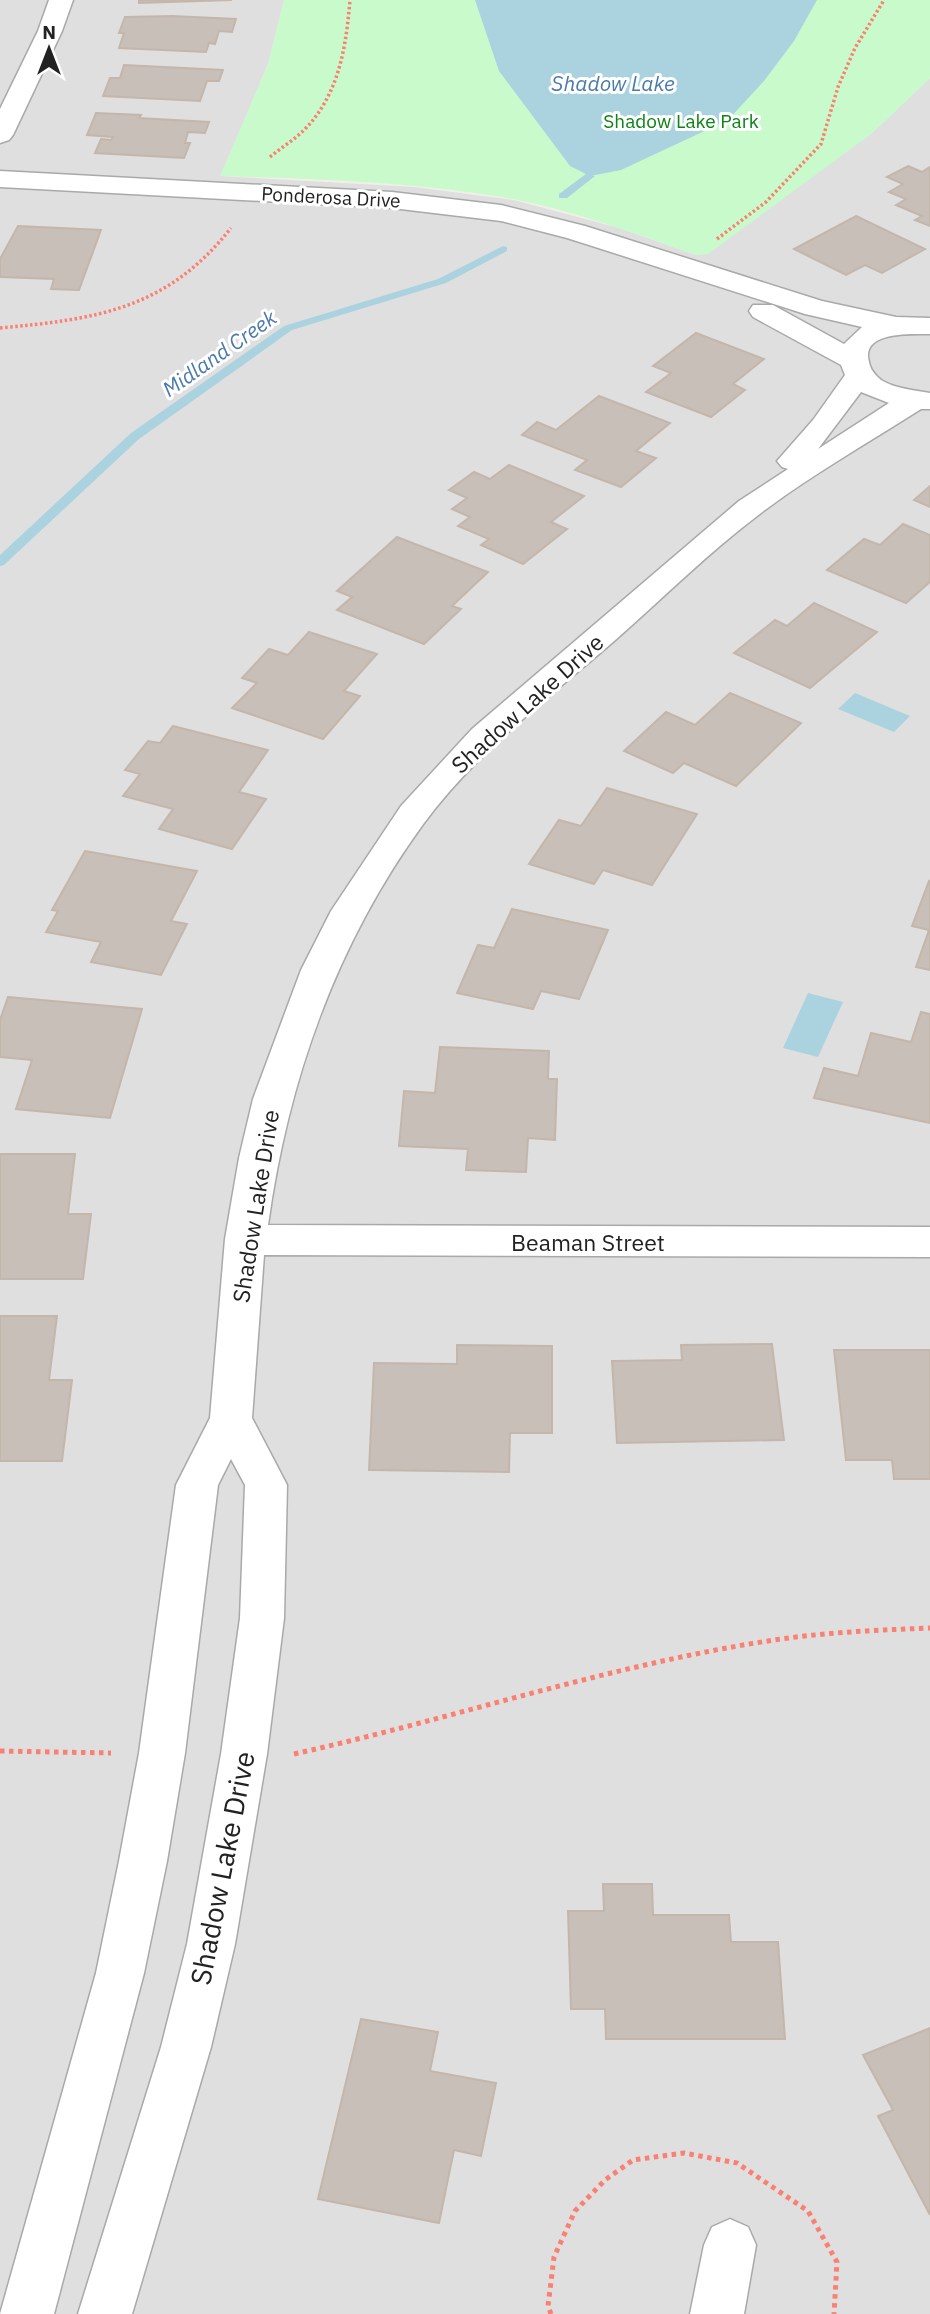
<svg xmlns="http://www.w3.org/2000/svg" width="930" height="2314" font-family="'IBM Plex Sans',sans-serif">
<rect width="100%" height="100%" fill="#f2efe9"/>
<path fill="#e0dfdf" d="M 0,0 L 284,0 L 268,64 L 221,176 L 414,187 L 514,200 L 619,228 L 696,255 L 871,134 L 930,78 L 930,2314 L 0,2314 Z"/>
<path fill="#c8facc" d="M 284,0 L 930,0 L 930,78 L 871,134 L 708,254 L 696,255 C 636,234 575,211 513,199 C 417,182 317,179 220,176 L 268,64 Z"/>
<g fill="#aad3df">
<path d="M 475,0 L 817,0 L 794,41 L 764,81 L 728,120 L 621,170 L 590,176 L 570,166 L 499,71 Z"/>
<path d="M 855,693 L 910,716 L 894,732 L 838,709 Z"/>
<path d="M 808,993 L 843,1002 L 818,1057 L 783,1048 Z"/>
</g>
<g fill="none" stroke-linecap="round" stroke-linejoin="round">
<g fill="#aad3df" fill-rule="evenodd">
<path d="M 586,174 L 595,176 L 567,198 L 559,198 L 559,194 Z"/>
<path d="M 503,246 L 507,247 L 507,251 L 446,283 L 292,330 L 139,439 L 4,565 L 0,566 L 0,555 L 131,433 L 284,326 L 438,279 Z"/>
</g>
</g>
<g fill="#c7bfb8" stroke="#c4b6ab" stroke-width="2">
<path d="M 139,0 L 232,0 L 139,3 Z"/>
<path d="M 172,16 L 236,19 L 232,32 L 219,31 L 215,44 L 209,43 L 206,52 L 119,48 L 124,33 L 119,33 L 125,17 Z"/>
<path d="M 124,65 L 223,70 L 219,81 L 207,81 L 200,101 L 103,96 L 110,78 L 120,78 Z"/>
<path d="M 96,113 L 141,115 L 139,118 L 209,122 L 205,133 L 188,132 L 185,143 L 190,143 L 184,158 L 95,153 L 101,139 L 111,140 L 113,137 L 87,135 Z"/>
<path d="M 908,166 L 922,172 L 930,167 L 930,226 L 915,220 L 922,216 L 896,205 L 906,199 L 889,192 L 903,184 L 887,177 Z"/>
<path d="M 856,216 L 925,249 L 882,273 L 865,265 L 846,275 L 794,249 Z"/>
<path d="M 18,226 L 101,230 L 79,290 L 51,289 L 54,279 L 0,277 L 0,259 Z"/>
<path d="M 696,333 L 764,359 L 733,384 L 745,390 L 711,417 L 646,392 L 671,373 L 653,366 Z"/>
<path d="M 599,396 L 670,423 L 636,451 L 656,458 L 621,487 L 575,470 L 587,460 L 522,435 L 537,422 L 556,430 Z"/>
<path d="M 509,465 L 584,496 L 551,522 L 567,529 L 523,564 L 481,545 L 489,539 L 458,526 L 470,517 L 452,509 L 467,498 L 449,490 L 474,472 L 490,479 Z"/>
<path d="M 930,486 L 930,507 L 914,500 Z"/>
<path d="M 903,524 L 930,535 L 930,582 L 906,603 L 827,570 L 864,539 L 880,545 Z"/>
<path d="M 397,537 L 488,572 L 452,606 L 461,609 L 424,644 L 337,610 L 352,597 L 337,591 Z"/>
<path d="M 814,603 L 877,632 L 810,688 L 734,653 L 775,620 L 787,626 Z"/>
<path d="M 309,632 L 377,654 L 344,691 L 360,696 L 323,739 L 232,708 L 257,683 L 242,678 L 269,649 L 288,655 Z"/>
<path d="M 730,693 L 801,723 L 736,786 L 684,763 L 673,773 L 624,751 L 666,712 L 695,725 Z"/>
<path d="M 173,726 L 268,750 L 239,792 L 266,799 L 232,849 L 159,829 L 173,809 L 123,796 L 140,774 L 125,770 L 148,741 L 160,743 Z"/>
<path d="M 607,788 L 697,814 L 652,885 L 603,870 L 594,884 L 529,864 L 559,820 L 581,826 Z"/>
<path d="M 85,851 L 197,871 L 171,921 L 187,924 L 161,975 L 91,962 L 101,942 L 46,932 L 58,911 L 52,910 Z"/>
<path d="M 929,881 L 930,882 L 930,970 L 916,967 L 929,930 L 912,926 Z"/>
<path d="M 512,909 L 608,930 L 579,999 L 541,991 L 533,1009 L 457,993 L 478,945 L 494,948 Z"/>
<path d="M 8,997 L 142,1009 L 110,1118 L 16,1109 L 32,1060 L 0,1057 L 0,1020 Z"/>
<path d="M 921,1012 L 930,1014 L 930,1123 L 814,1098 L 824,1068 L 858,1076 L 871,1033 L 911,1042 Z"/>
<path d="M 440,1047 L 549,1051 L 548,1079 L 557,1079 L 555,1140 L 528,1138 L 526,1172 L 466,1170 L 468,1149 L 399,1146 L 404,1091 L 435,1093 Z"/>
<path d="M 0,1154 L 75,1154 L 68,1214 L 91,1214 L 83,1279 L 0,1279 Z"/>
<path d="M 0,1316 L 57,1316 L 49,1380 L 72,1380 L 62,1461 L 0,1461 Z"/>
<path d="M 772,1344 L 784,1440 L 617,1443 L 612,1361 L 682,1360 L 681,1345 Z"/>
<path d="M 457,1345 L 552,1346 L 552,1433 L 510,1433 L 509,1472 L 369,1470 L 374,1363 L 457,1364 Z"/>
<path d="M 834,1350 L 930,1350 L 930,1479 L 894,1479 L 892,1460 L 846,1460 Z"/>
<path d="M 603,1884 L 652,1884 L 653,1915 L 729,1915 L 731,1942 L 778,1942 L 785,2039 L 606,2039 L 605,2009 L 571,2009 L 568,1911 L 604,1911 Z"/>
<path d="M 361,2019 L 438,2032 L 430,2071 L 496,2083 L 481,2156 L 454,2150 L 439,2223 L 318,2199 Z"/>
<path d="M 930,2028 L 930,2215 L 878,2116 L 893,2110 L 863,2055 Z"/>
</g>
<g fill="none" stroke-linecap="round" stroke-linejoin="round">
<defs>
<g id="minor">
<path d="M 49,0 L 73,0 L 62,31 L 13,135 L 9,140 L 0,143 L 0,109 L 38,31 Z"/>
<path d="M 0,171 L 392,192 L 501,205 L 585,226 L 822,301 L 896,317 L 930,318 L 930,334 C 912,334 860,331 869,362 C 870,369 875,375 881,380 C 896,389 914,390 930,393 L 930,409 L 921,409 C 868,443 811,475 761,513 C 709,552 662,599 613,642 C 548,698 476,753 424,823 C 337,942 288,1080 268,1225 L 930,1227 L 930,1257 L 264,1255 L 252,1418 L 287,1485 L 284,1618 L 267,1754 L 235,1944 L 211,2047 L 132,2314 L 78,2314 L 161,2047 L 187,1944 L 221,1754 L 240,1618 L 245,1485 L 231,1459 L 218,1485 L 185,1753 L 167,1861 L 144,1973 L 54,2314 L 0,2314 L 96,1973 L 119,1861 L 139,1753 L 176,1485 L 210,1418 L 225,1239 L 239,1158 L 253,1099 L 301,970 L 331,911 L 401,806 L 472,729 L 739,501 L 788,469 L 782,467 L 777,461 L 813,420 L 845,375 L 841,365 L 753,317 L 749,311 L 753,305 L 773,305 L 844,344 L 862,327 L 805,314 L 567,238 L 501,221 L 392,208 L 0,187 ZM 861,392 L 889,403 L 818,449 Z"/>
<path d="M 730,2219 L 748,2227 L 756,2245 L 744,2314 L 690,2314 L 704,2245 L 712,2227 Z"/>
</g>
</defs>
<use href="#minor" stroke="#a9a9a9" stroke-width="3"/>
<g stroke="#fa8072" stroke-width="3.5" stroke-dasharray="2.5 2.5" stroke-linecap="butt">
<path d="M 270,157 C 281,148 294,140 304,130 C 339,95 346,47 350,0"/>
<path d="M 717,239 L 766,202 L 821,144 L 838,87 L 855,48 L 884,0"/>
<path d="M 0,328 C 98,319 167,309 231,228"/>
</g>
<g stroke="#fa8072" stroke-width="5" stroke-dasharray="4.5 4.5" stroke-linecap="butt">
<path d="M 0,1751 L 111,1753"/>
<path d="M 294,1754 C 456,1718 616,1663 781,1639 C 831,1632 880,1630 930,1628"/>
<path d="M 551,2314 L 548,2306 L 554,2257 L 575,2211 L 605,2180 L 633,2160 L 684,2153 L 737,2163 L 808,2211 L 837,2262 L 834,2314"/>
</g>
<use href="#minor" fill="#fff" fill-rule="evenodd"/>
</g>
<g text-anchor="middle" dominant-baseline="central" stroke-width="6" stroke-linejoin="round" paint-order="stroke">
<g font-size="19" fill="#0c8416" stroke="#fff">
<text x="681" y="121">Shadow Lake Park</text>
</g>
<g font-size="19" fill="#222" stroke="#fff">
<text transform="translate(331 197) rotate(3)">Ponderosa Drive</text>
</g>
<g font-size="21" font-style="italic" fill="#4a7aab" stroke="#fff">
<text x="613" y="83">Shadow Lake</text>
<text transform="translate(219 353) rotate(-35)">Midland Creek</text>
</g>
<g font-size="23" fill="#222" stroke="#fff">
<text transform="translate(527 703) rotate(-42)">Shadow Lake Drive</text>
<text transform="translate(255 1206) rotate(-81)">Shadow Lake Drive</text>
<text x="588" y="1242">Beaman Street</text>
</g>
<g font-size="28" fill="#222" stroke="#fff">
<text transform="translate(222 1868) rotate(-79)">Shadow Lake Drive</text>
</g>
</g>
<g transform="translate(49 49)" stroke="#ffffff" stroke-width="5" paint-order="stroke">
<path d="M0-5L12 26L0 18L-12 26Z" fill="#222222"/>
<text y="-10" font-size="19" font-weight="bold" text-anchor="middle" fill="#222222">N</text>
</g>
</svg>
